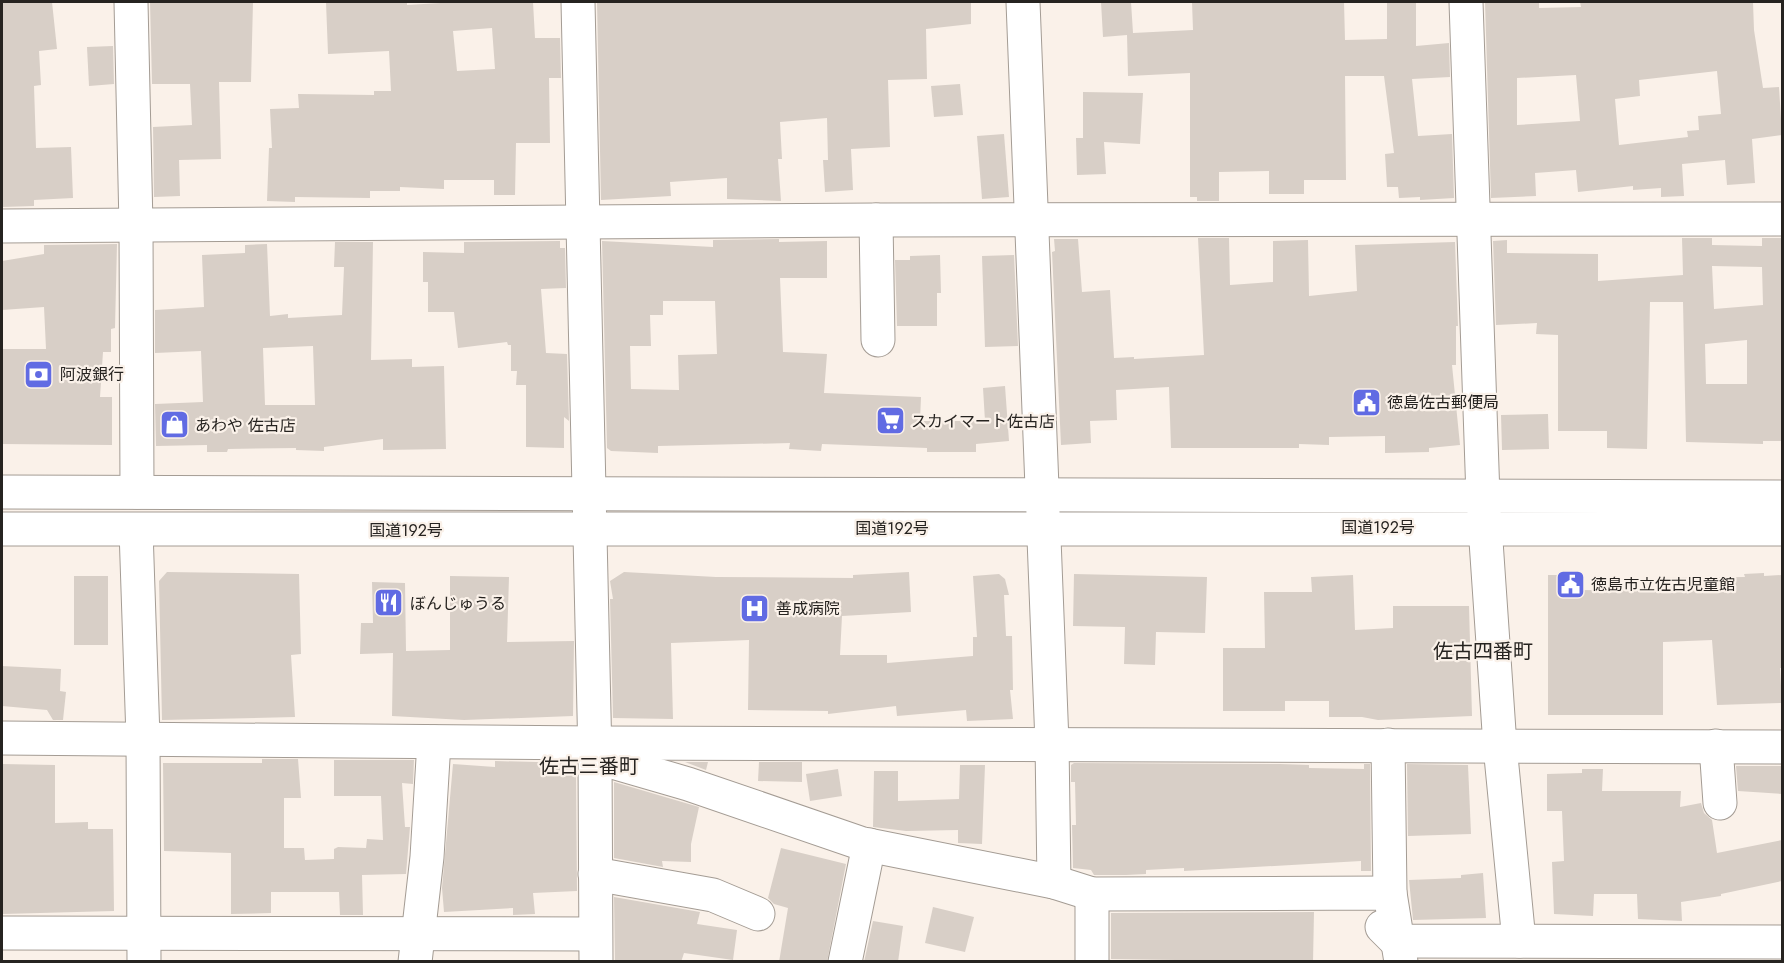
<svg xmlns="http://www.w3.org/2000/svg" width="1784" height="963" font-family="Jost,'Noto Sans JP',sans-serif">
<rect width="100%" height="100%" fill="#faf1e9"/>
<g fill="#d8cfc7" fill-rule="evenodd">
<path d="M 2,2 L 52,2 L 57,49 L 39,51 L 41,85 L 34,86 L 36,148 L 71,147 L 73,198 L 34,200 L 34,206 L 2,207 Z"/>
<path d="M 150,2 L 253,2 L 251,82 L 219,82 L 221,159 L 179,160 L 180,196 L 154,197 L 153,127 L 192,125 L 190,84 L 152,84 Z"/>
<path d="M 326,2 L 407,2 L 407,5 L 457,2 L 533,2 L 535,38 L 560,38 L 561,78 L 549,78 L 550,143 L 516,143 L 515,195 L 494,195 L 494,180 L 444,180 L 444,189 L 400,187 L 400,191 L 370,191 L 370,198 L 295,197 L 295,202 L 267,201 L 269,148 L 272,148 L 270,109 L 299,108 L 298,94 L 374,95 L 374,91 L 391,91 L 389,51 L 328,54 ZM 492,28 L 495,69 L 457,71 L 453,31 Z"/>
<path d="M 597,2 L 971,2 L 971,24 L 926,29 L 927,79 L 888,80 L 890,147 L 851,149 L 853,190 L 825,192 L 823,160 L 828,160 L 827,118 L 780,122 L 782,159 L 778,159 L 781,201 L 727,199 L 727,178 L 670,182 L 671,196 L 601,200 Z"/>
<path d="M 1101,2 L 1131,2 L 1133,33 L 1193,30 L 1192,2 L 1344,2 L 1345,40 L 1387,39 L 1387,2 L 1416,2 L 1416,46 L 1449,43 L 1450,77 L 1412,79 L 1418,136 L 1452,134 L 1454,198 L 1420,200 L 1420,197 L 1399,198 L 1398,187 L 1387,187 L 1385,154 L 1394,153 L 1384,76 L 1345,76 L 1346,180 L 1304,180 L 1304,194 L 1269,194 L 1269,171 L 1219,172 L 1219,201 L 1197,201 L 1197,197 L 1190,197 L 1190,73 L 1128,76 L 1127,35 L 1103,37 Z"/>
<path d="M 1485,2 L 1539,2 L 1539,8 L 1581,7 L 1580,2 L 1753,2 L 1754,30 L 1763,88 L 1779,87 L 1782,135 L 1752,139 L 1755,183 L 1727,185 L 1725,160 L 1682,164 L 1684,196 L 1661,197 L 1661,188 L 1633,190 L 1633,186 L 1578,192 L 1576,170 L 1535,173 L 1536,196 L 1491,198 ZM 1717,71 L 1721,114 L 1698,116 L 1699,130 L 1687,131 L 1688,137 L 1619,145 L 1615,99 L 1640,96 L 1639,80 ZM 1576,75 L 1580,121 L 1517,125 L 1517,78 Z"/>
<path d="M 113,46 L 114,84 L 89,86 L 87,47 Z"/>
<path d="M 960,84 L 963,115 L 934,117 L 931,86 Z"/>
<path d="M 1083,92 L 1143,93 L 1140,144 L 1104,142 L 1106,174 L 1077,175 L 1076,138 L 1083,138 Z"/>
<path d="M 1004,134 L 1009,197 L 982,199 L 977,136 Z"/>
<path d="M 1198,238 L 1229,238 L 1230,285 L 1273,282 L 1273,241 L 1308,240 L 1309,296 L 1357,291 L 1355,245 L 1455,242 L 1458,326 L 1456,326 L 1456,365 L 1452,365 L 1460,445 L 1429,448 L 1429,452 L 1385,453 L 1385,436 L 1329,437 L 1329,445 L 1299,444 L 1299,448 L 1171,448 L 1169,387 L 1116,390 L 1117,420 L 1090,421 L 1091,443 L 1061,445 L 1052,252 L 1055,251 L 1054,239 L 1078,239 L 1082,292 L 1110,290 L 1114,358 L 1134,357 L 1134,359 L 1204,355 Z"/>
<path d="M 1682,238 L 1712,238 L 1712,245 L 1762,246 L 1762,238 L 1782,238 L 1782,441 L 1763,441 L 1763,444 L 1686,442 L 1683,302 L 1650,302 L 1647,449 L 1607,448 L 1607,431 L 1558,431 L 1558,335 L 1536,334 L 1537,323 L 1496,325 L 1493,241 L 1507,240 L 1507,253 L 1598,254 L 1598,281 L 1683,275 ZM 1712,266 L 1762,267 L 1763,305 L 1714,309 ZM 1747,340 L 1747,384 L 1706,384 L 1705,344 Z"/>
<path d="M 779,239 L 779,242 L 827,241 L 827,278 L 780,278 L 783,352 L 827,354 L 824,393 L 921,397 L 920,421 L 985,421 L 983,388 L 1005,386 L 1009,441 L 976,444 L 976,452 L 927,452 L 927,448 L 822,444 L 821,451 L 789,449 L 790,443 L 658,446 L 658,453 L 611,451 L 607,448 L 602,241 L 713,247 L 713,240 ZM 663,301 L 715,301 L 717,354 L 678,355 L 679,390 L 631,389 L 630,346 L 651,346 L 650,315 L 663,315 Z"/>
<path d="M 560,241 L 560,248 L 565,248 L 566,288 L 541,289 L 546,353 L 567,354 L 569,421 L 564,417 L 564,448 L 526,447 L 526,385 L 516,385 L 517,371 L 511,371 L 511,345 L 508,345 L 507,342 L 458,348 L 454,312 L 428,312 L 428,282 L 423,282 L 423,252 L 464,253 L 464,242 Z"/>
<path d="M 335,242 L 373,242 L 371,360 L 412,359 L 412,367 L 444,366 L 446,449 L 383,450 L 383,439 L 324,447 L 324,451 L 296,450 L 296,448 L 228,449 L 227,452 L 207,452 L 207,445 L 156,446 L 155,404 L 203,402 L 201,351 L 155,353 L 155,310 L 204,307 L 202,255 L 245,253 L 245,245 L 267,244 L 270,316 L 288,314 L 288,318 L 342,315 L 344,267 L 334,267 ZM 313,346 L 315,405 L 265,405 L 263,348 Z"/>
<path d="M 117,244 L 115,328 L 111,329 L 111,352 L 103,352 L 100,397 L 112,397 L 112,445 L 2,444 L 2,349 L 46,349 L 44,307 L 2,310 L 2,261 L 44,254 L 44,245 Z"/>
<path d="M 940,255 L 941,293 L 937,293 L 937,326 L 897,326 L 895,260 L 910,260 L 910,256 Z"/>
<path d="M 1014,255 L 1018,346 L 985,347 L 982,256 Z"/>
<path d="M 1548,414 L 1549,449 L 1502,450 L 1501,415 Z"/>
<path d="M 167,572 L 299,574 L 301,654 L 291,655 L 295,717 L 162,720 L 159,581 Z"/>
<path d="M 624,572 L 716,577 L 853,578 L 853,575 L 909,572 L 911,612 L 842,616 L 840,655 L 887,655 L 887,663 L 973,656 L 973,637 L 977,637 L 973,576 L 999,574 L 1005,579 L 1009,595 L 1004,595 L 1006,636 L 1012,636 L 1013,690 L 1010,690 L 1013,719 L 967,721 L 966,710 L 897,716 L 896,706 L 828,714 L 828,711 L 748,710 L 749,640 L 671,643 L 673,719 L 613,718 L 610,599 L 613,599 L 610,581 Z"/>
<path d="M 1764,573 L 1764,576 L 1782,575 L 1782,668 L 1780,668 L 1782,703 L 1717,705 L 1712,640 L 1663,642 L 1663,715 L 1548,715 L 1548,575 L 1580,575 L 1580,590 L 1657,591 L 1657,578 L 1745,577 L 1744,574 Z"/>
<path d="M 1074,574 L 1207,577 L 1205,633 L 1156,632 L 1155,665 L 1124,664 L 1125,627 L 1073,626 Z"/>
<path d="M 1353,575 L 1355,630 L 1393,628 L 1393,606 L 1469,606 L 1472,716 L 1378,720 L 1362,717 L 1329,717 L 1329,701 L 1285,701 L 1285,711 L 1223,711 L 1223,648 L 1265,648 L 1264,592 L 1312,592 L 1311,577 Z"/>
<rect x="74" y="576" width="34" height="69"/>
<path d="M 450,576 L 509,577 L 507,642 L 574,641 L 573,716 L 464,720 L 392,716 L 393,653 L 360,654 L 361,623 L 373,623 L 372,582 L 405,583 L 406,651 L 450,650 Z"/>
<path d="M 2,666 L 61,669 L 60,691 L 66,692 L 63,720 L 53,720 L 47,710 L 2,706 Z"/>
<path d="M 262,759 L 298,759 L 301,798 L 284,798 L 284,848 L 304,848 L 305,860 L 334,859 L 334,849 L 338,847 L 366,848 L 367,839 L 383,840 L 381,796 L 334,796 L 334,760 L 414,760 L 413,784 L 402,783 L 405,827 L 410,827 L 406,874 L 362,875 L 363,915 L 340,915 L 339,892 L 271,892 L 271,913 L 231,914 L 231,853 L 164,851 L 163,763 L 262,763 Z"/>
<path d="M 495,761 L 574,763 L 574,770 L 576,770 L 577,891 L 533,893 L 535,914 L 513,915 L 513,908 L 444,912 L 442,888 L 453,764 L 495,767 Z"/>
<path d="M 685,762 L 708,762 L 706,770 Z"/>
<path d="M 759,762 L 802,762 L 802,782 L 758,781 Z"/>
<path d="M 1074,763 L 1280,764 L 1309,765 L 1309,768 L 1364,769 L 1364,764 L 1370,764 L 1371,871 L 1361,871 L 1361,861 L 1184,871 L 1184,868 L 1146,870 L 1146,874 L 1126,875 L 1094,875 L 1091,870 L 1073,868 L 1072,825 L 1076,825 L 1075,782 L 1071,782 L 1071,765 Z"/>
<path d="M 2,764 L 55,765 L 55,823 L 88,822 L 88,829 L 113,829 L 114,911 L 3,914 Z"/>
<path d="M 1407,764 L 1468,765 L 1471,834 L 1408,836 Z"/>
<path d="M 960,765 L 985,765 L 982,844 L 958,843 L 958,830 L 906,831 L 873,827 L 874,771 L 898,771 L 898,801 L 959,799 Z"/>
<path d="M 1736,766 L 1782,766 L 1782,794 L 1738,791 Z"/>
<path d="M 838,769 L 842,796 L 810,801 L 806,774 Z"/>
<path d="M 1582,769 L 1603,769 L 1602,791 L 1681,791 L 1680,807 L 1701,803 L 1704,813 L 1712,820 L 1717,853 L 1782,840 L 1782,881 L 1721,894 L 1721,896 L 1681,902 L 1682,921 L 1638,919 L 1637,894 L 1594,894 L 1593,916 L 1554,914 L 1552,862 L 1564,861 L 1562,811 L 1547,811 L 1547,774 L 1582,773 Z"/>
<path d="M 614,782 L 699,807 L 691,844 L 691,862 L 662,861 L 663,867 L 614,858 Z"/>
<path d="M 781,848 L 846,864 L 827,962 L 779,962 L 788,908 L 774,904 L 768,898 Z"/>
<path d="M 1483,873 L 1486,918 L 1413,920 L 1409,880 L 1461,878 L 1461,875 Z"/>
<path d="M 614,897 L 700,912 L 697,924 L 737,930 L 733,960 L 684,953 L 681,962 L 615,962 Z"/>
<path d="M 933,907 L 974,917 L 965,952 L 925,943 Z"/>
<path d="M 1314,912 L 1313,962 L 1111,959 L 1111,913 Z"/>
<path d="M 873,921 L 903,926 L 898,962 L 864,962 Z"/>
</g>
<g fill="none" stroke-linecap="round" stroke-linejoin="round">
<defs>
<g id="minor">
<path d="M 131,2 L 136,226 L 137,492"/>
<path d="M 578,2 L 595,757 L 596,962"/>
<path d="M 1023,2 L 1052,743 L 1054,882"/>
<path d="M 1466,2 L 1483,497 L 1500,746 L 1519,941"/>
<path d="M 876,220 L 878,340"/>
<path d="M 2,226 L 876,220 L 1782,219"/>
<path d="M 136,530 L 143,738 L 144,962"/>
<path d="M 2,738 L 595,743 L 1782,747"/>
<path d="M 1388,745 L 1390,893"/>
<path d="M 1716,746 L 1720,803"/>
<path d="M 595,757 L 688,784 L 863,844 L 1054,882 L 1092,894 L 1390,893 L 1401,962"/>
<path d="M 595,874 L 713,895 L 758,914"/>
<path d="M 1382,927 L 1396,941 L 1782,942"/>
<path d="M 2,933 L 594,934"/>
<path d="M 415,962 L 427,857 L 434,742"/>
<path d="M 845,962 L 869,845"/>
<path d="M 1092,962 L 1092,894"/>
</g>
<g id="highway">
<path d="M 2,492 L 1782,497"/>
<path d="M 2,529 L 1782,529"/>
</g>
</defs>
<use href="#minor" stroke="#a49c94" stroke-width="35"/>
<use href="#highway" stroke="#a49c94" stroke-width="35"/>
<use href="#minor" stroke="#fff" stroke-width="33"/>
<use href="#highway" stroke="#fff" stroke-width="33"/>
</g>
<defs>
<symbol id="bank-square" viewBox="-11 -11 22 22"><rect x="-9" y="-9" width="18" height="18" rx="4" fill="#616be3" stroke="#faf1e9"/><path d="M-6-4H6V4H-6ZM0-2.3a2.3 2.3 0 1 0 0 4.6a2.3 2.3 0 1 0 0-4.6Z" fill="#fff"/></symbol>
<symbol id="civic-square" viewBox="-11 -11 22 22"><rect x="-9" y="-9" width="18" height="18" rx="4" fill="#616be3" stroke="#faf1e9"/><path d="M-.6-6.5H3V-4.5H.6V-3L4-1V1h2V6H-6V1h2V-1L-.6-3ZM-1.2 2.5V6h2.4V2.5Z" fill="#fff"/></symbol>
<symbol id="supermarket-square" viewBox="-11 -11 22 22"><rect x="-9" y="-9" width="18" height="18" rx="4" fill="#616be3" stroke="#faf1e9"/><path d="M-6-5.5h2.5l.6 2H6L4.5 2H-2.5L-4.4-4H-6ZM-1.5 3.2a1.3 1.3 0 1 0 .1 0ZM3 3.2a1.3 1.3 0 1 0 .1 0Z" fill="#fff"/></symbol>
<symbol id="shop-square" viewBox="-11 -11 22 22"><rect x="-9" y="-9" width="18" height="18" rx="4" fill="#616be3" stroke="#faf1e9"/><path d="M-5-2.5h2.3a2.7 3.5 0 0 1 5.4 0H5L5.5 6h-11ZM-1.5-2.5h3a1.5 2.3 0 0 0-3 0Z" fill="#fff"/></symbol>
<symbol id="restaurant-square" viewBox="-11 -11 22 22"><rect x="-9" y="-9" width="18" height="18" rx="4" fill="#616be3" stroke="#faf1e9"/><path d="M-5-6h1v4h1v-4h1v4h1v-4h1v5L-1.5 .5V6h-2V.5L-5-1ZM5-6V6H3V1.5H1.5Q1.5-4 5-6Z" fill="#fff"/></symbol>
<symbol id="hospital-square" viewBox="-11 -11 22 22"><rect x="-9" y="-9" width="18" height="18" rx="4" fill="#616be3" stroke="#faf1e9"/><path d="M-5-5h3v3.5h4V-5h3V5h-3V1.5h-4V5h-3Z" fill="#fff"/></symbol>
</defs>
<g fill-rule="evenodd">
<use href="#bank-square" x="22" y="358" width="33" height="33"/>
<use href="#civic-square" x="1350" y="386" width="33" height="33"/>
<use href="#supermarket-square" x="874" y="404" width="33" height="33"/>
<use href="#shop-square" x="158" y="408" width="33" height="33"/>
<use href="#civic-square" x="1554" y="568" width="33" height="33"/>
<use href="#restaurant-square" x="372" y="586" width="33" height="33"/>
<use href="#hospital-square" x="738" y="592" width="33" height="33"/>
</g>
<g text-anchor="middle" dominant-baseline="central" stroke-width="4.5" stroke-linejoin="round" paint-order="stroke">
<g font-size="16" fill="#262320" stroke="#faf1e9" text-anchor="start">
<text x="60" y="374">阿波銀行</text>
<text x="1387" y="402">徳島佐古郵便局</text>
<text x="911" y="421">スカイマート佐古店</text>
<text x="195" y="425">あわや 佐古店</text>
<text x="1591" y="584">徳島市立佐古児童館</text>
<text x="410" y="603">ぼんじゅうる</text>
<text x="776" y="608">善成病院</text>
</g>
<g font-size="16" fill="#262320" stroke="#faf1e9">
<text x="1378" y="527">国道192号</text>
<text x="892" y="528">国道192号</text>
<text x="406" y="530">国道192号</text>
</g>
<g font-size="20" fill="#262320" stroke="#faf1e9">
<text x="1483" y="651">佐古四番町</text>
<text x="589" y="766">佐古三番町</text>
</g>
</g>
<rect width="1784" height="963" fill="none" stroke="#262320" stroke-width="6"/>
</svg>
